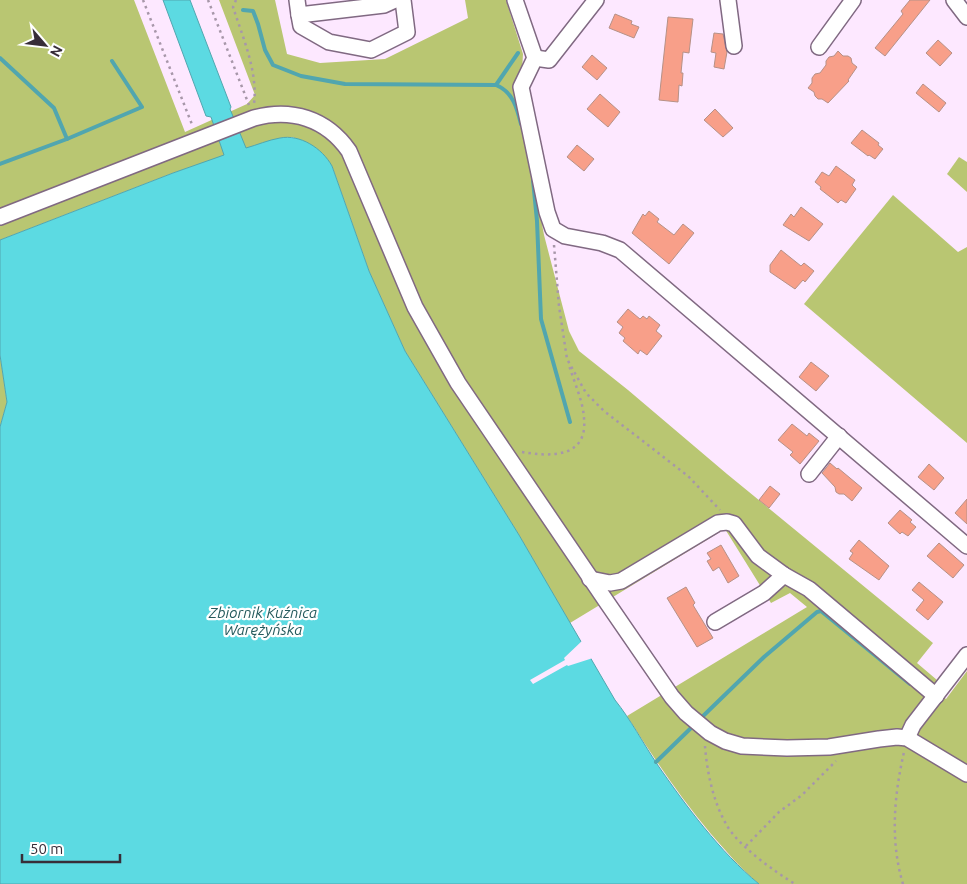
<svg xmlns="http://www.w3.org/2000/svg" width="967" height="884" font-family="Ubuntu,sans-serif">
<rect width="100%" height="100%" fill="#fde8ff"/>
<g fill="#b9c672">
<path d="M 0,0 L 134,0 L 185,132 L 247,104 L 255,95 L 219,0 L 275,0 L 287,54 L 320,63 L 385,59 L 468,18 L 465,0 L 506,0 L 523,54 L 520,104 L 544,235 L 569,331 L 579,351 L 628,390 L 727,474 L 933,643 L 917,663 L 937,680 L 935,690 L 946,699 L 967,671 L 967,884 L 759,884 C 741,869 727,852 711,834 C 680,797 653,757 627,716 L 807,607 L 790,593 L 771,603 L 725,529 L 570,623 L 519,535 L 405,351 L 369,271 L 332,166 L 293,137 L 280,138 L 173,173 L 0,240 Z"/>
<path d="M 959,157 L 967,162 L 967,192 L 947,174 Z"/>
<path d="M 893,195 L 958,252 L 967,247 L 967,443 L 804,304 Z"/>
<path d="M 0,355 L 7,402 L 0,427 Z"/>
</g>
<path fill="#5cdae2" stroke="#51a6af" d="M 163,0 L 190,0 L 231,107 L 230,109 L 246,148 C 257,145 268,140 280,138 C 300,134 322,148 332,166 L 369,271 L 405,351 L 519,535 L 615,700 C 631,720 643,743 657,764 C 686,806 720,852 759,884 L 0,884 L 0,427 L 7,402 L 0,355 L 0,240 L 173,173 L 224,155 L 211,117 L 206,116 Z"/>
<path fill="#fde8ff" d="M 583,640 L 593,658 L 568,666 L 567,665 L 533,684 L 530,680 L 565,660 L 564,658 Z"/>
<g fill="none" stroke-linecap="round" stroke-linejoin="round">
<g stroke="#51a6af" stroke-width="4">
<path d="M 243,10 L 253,11 L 258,24 L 265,50 L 273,65 L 301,76 L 345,84 L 496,85 C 513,92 517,108 521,124"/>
<path d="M 0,58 L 54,108 L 67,139 L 142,107 L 112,61"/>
<path d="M 496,85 L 518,53"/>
<path d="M 0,164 L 67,139"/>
<path d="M 533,180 L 537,221 L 541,319 L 570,422"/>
<path d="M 701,718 L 764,657 L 817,612 L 821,611 L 910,684"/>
<path d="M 656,762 L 691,728"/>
</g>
</g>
<g fill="#f89f89" stroke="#b69187">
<path d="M 910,0 L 930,0 L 885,56 L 875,48 L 903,14 L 901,11 Z"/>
<path d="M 615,14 L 632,21 L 631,24 L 639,27 L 634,38 L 609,28 Z"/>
<path d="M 668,17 L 693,19 L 689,53 L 683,52 L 681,73 L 683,73 L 682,86 L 679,85 L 678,102 L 659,100 Z"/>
<path d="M 714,33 L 723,34 L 727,52 L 724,69 L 714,67 L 716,53 L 711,52 Z"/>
<path d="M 938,40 L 952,53 L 940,66 L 926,53 Z"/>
<path d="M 838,51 L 843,56 L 848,56 L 851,58 L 852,63 L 857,67 L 848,80 L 849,81 L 828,103 L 822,99 L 818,99 L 815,96 L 814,92 L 808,88 L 812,83 L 812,78 L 815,74 L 820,73 L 826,65 L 826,61 L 829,57 L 834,56 Z"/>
<path d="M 592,55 L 607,68 L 597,80 L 582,67 Z"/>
<path d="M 923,84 L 946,103 L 939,112 L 916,93 Z"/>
<path d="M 600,94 L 620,112 L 608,127 L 587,109 Z"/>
<path d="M 715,109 L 733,128 L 723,137 L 704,120 Z"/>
<path d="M 862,130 L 879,143 L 878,145 L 883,149 L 875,159 L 869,155 L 868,156 L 851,143 Z"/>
<path d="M 577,145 L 594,159 L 584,171 L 567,157 Z"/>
<path d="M 836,166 L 855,180 L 852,185 L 856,189 L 846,203 L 841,200 L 838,203 L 820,189 L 821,187 L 815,182 L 822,172 L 829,176 Z"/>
<path d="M 801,207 L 823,224 L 809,241 L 783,225 L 791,214 L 794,217 Z"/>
<path d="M 649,211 L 659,219 L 657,222 L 674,235 L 683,224 L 694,233 L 669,264 L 632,233 L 643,214 L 645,216 Z"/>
<path d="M 781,250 L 801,266 L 804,263 L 814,271 L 805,282 L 803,280 L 795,289 L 770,272 L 770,265 Z"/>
<path d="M 628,309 L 640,319 L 643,316 L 647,319 L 649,316 L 660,325 L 656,331 L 662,336 L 647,355 L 640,350 L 638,354 L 623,341 L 625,338 L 619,333 L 623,327 L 617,322 Z"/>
<path d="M 811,362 L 829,376 L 816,391 L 799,377 Z"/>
<path d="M 792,424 L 807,436 L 809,433 L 819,441 L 800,464 L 790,455 L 793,452 L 778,440 Z"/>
<path d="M 830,463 L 837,469 L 838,468 L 862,488 L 852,501 L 844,494 L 839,494 L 836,492 L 835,487 L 822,473 Z"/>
<path d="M 929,464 L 944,478 L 934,490 L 918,477 Z"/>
<path d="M 770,486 L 780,494 L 769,508 L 759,500 Z"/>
<path d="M 967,499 L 967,524 L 955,513 Z"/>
<path d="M 900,510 L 912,520 L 910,522 L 916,527 L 908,536 L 902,532 L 900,534 L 888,523 Z"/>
<path d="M 859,540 L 889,566 L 879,580 L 849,559 L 853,553 L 850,551 Z"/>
<path d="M 939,543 L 964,565 L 953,578 L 927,556 Z"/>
<path d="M 721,545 L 739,576 L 728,583 L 719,567 L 713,571 L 707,561 L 711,559 L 707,553 Z"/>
<path d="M 919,582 L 943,602 L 928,620 L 916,610 L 924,600 L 912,590 Z"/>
<path d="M 686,587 L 695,603 L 693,605 L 713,638 L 697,647 L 667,598 Z"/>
</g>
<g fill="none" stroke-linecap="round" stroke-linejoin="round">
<defs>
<g id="minor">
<path d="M 297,0 L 299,15 L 384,5 L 395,0"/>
<path d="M 515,0 L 535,58 L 521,87 L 547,212 L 553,229 L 565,236 L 602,243 L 620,250 L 967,546"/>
<path d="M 728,0 L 734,46"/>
<path d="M 954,0 L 967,17"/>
<path d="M 299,15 L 301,26 L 329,42 L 371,50 L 407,32 L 403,0"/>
<path d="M 819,47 L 853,0"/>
<path d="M 535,58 L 549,60 L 596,0"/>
<path d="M 0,217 L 254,118 C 291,108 326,118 349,151 L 415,307 L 458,383 L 606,601 L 672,697 L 686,713 L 710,733 L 725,741 L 742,746 L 787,748 L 829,747 L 879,739 L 897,737 L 907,738 L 967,774"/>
<path d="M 809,474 L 839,436"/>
<path d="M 590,579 L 610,583 L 621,581 L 718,523 L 727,522 L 734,524 L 758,556 L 784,575 L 809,589 L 936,696"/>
<path d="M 715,622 L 764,593 L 784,575"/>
<path d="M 907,738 L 913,725 L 967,655"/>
</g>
</defs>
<use href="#minor" stroke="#806982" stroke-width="18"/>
<g stroke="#a797a9" stroke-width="2.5" stroke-dasharray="2.5 4" stroke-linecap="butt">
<path d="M 143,0 L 193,127"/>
<path d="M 208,0 L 249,105"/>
<path d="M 236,0 L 233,7 C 243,38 258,72 254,104"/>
<path d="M 554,245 L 559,306 L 567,359 L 586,393 L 604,411 L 688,476 L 720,510"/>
<path d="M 522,452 C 551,457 588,458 584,418 C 583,401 574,382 569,365"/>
<path d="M 705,746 C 707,772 713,801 726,824 C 738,846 774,871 795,884"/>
<path d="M 746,846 L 779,812 L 802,795 L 836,761"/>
<path d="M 903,884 C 890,841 894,796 904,752"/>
</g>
<use href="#minor" stroke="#fff" stroke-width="15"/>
</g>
<g text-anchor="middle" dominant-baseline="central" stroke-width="4.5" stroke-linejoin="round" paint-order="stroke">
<g font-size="15" font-style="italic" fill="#245a5d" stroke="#fff">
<text x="263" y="612">Zbiornik Kuźnica<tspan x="263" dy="17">Warężyńska</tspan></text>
</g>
</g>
<g transform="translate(45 45) rotate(118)" stroke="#ffffff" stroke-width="4" paint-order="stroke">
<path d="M0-4L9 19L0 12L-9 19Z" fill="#372d38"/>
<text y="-8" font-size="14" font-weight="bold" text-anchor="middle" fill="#372d38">N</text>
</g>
<path d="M22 854v8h98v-8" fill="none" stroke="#372d38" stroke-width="2.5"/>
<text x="30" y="854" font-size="15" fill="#372d38" stroke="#ffffff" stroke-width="4" paint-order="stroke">50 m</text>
</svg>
